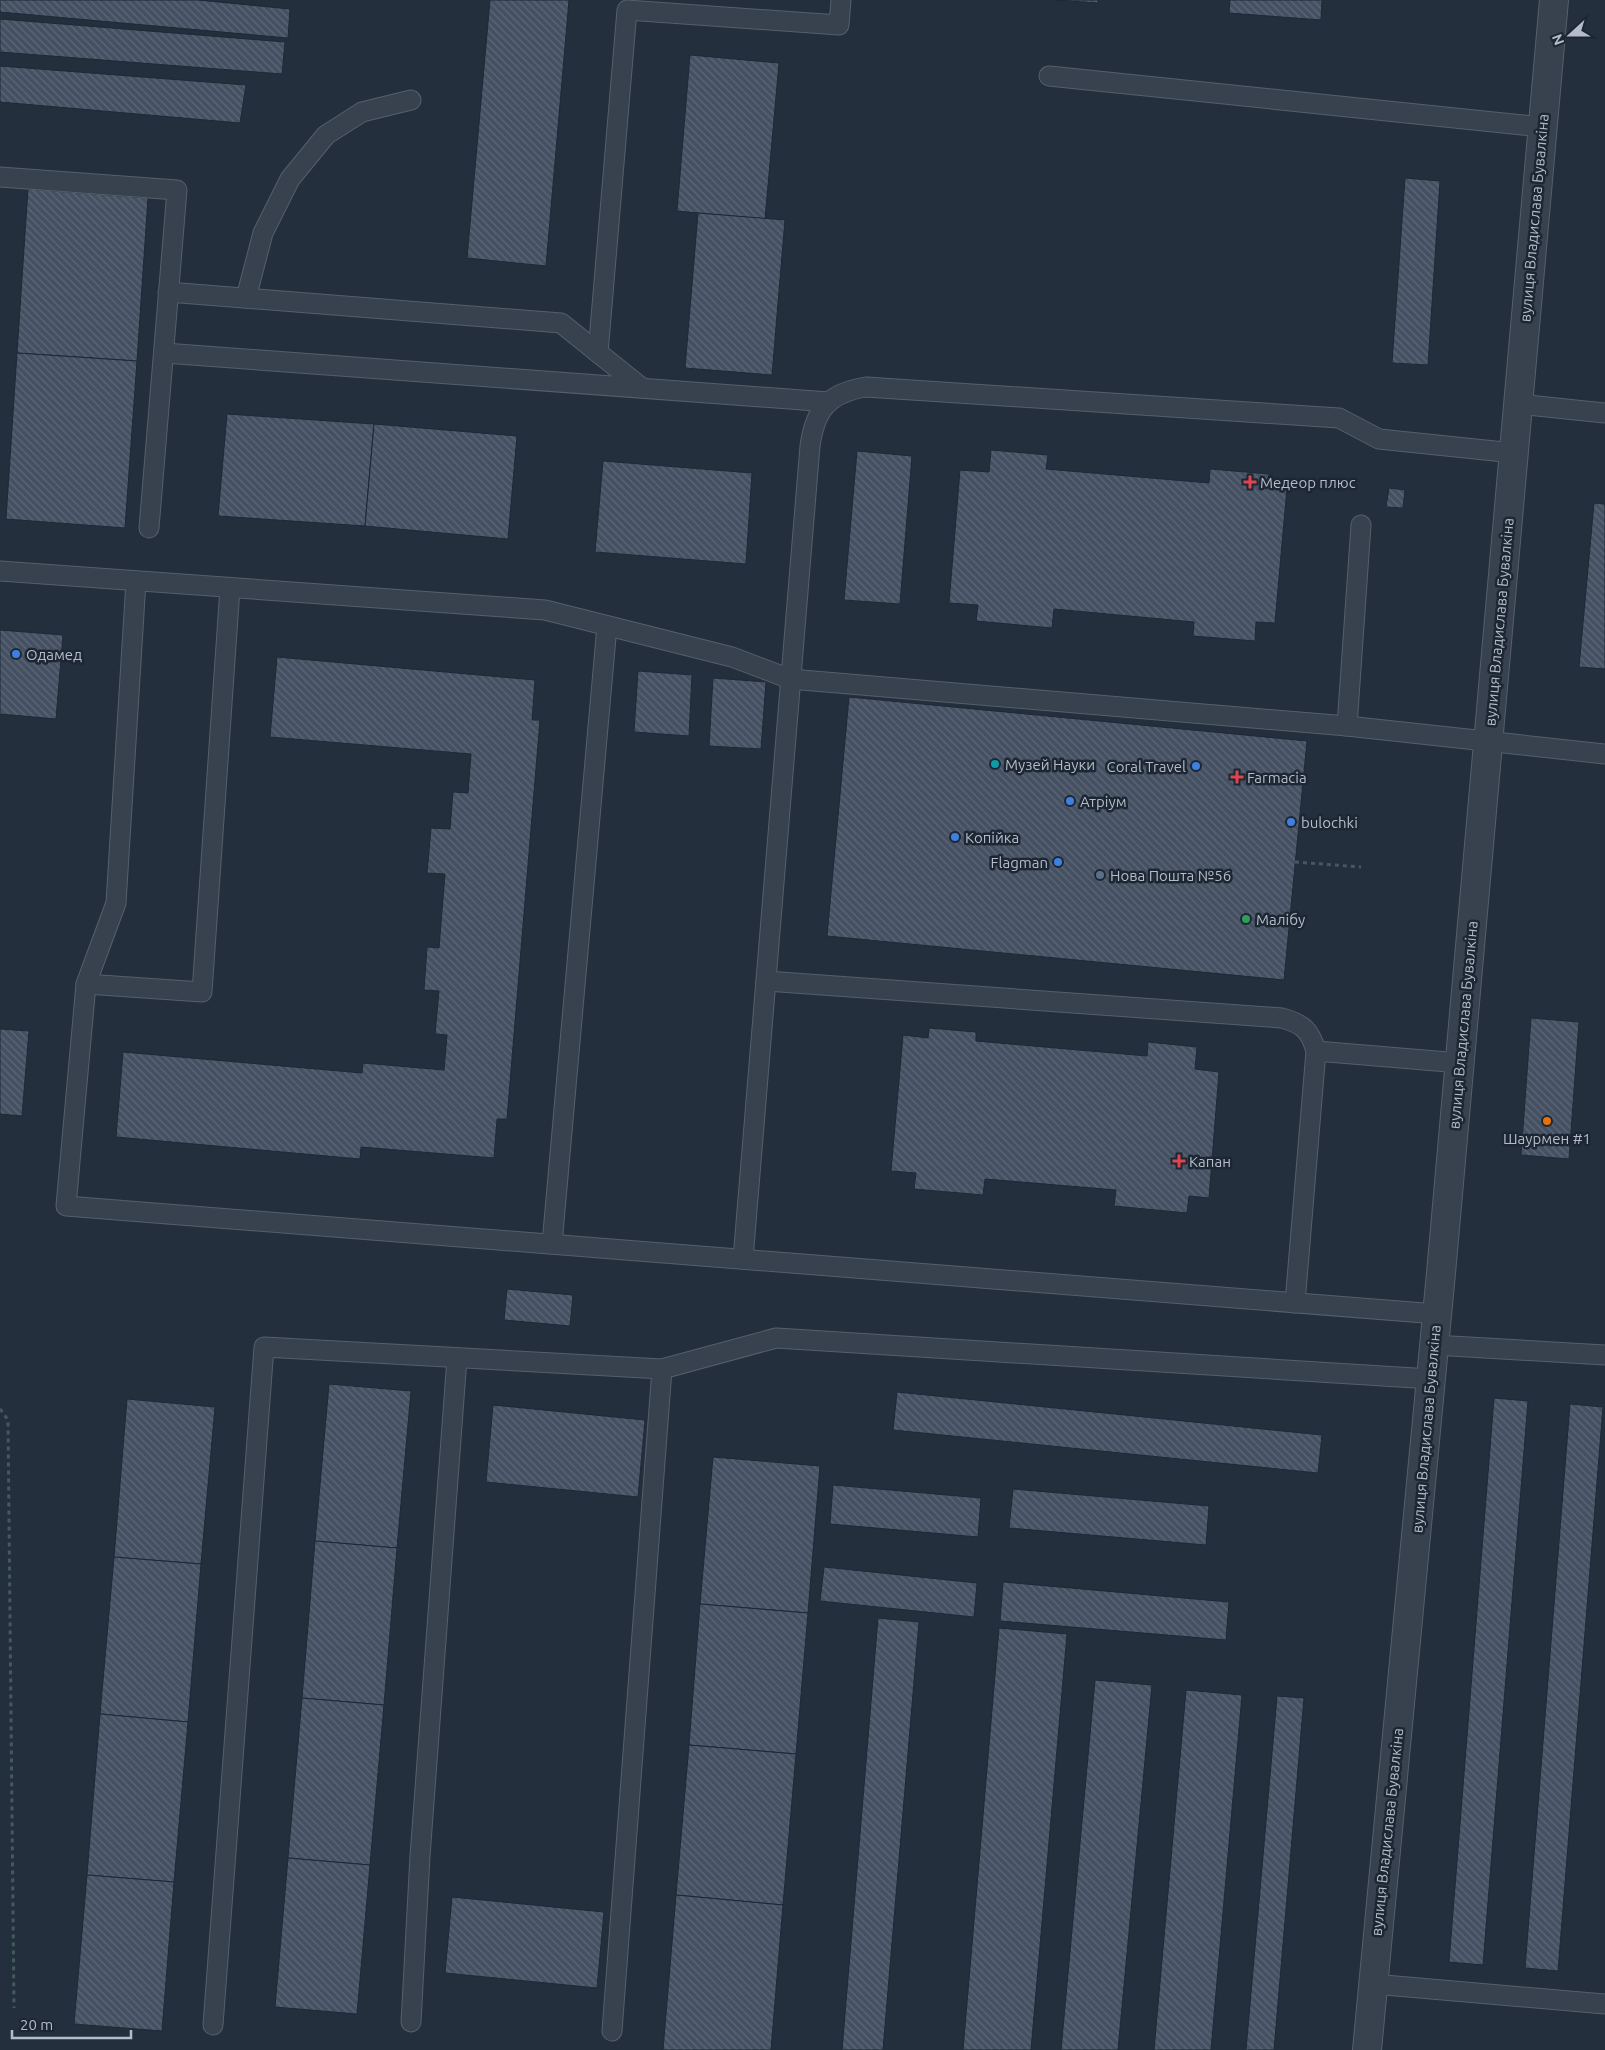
<svg xmlns="http://www.w3.org/2000/svg" width="1605" height="2050" font-family="Ubuntu,sans-serif">
<defs>
<pattern id="building-back-hatch" width="6" height="6" patternUnits="userSpaceOnUse" patternTransform="scale(1.25)"><rect width="6" height="6" fill="#455162"/><path d="M-1 5l2 2M0 0l6 6M5-1l2 2" fill="none" stroke="#5d6877"/></pattern>
</defs>
<rect width="100%" height="100%" fill="#242f3e"/>
<g fill="url(#building-back-hatch)" stroke="#1f2835">
<path d="M 0,0 L 198,0 L 290,9 L 288,38 L 0,12 Z"/>
<path d="M 490,0 L 569,0 L 546,266 L 467,258 Z"/>
<path d="M 1055,0 L 1098,0 L 1098,3 Z"/>
<path d="M 1230,0 L 1322,0 L 1321,20 L 1229,13 Z"/>
<path d="M 0,19 L 285,42 L 282,74 L 0,52 Z"/>
<path d="M 690,55 L 779,63 L 765,219 L 677,211 Z"/>
<path d="M 0,66 L 246,85 L 240,123 L 0,102 Z"/>
<path d="M 1405,178 L 1440,181 L 1428,365 L 1392,363 Z"/>
<path d="M 28,189 L 148,198 L 137,361 L 17,353 Z"/>
<path d="M 698,213 L 785,220 L 772,375 L 685,368 Z"/>
<path d="M 17,353 L 137,361 L 125,528 L 6,519 Z"/>
<path d="M 227,414 L 374,424 L 365,526 L 218,516 Z"/>
<path d="M 374,424 L 517,436 L 508,539 L 365,526 Z"/>
<path d="M 991,450 L 1048,455 L 1046,469 L 1209,483 L 1210,469 L 1269,474 L 1268,487 L 1287,488 L 1275,623 L 1256,622 L 1255,641 L 1193,636 L 1194,622 L 1054,609 L 1052,628 L 976,621 L 978,605 L 949,603 L 960,470 L 989,472 Z"/>
<path d="M 857,451 L 912,456 L 900,604 L 844,600 Z"/>
<path d="M 603,461 L 752,473 L 746,564 L 595,552 Z"/>
<path d="M 1389,488 L 1405,490 L 1403,508 L 1386,507 Z"/>
<path d="M 1594,503 L 1605,504 L 1605,669 L 1579,667 Z"/>
<path d="M 0,630 L 63,635 L 56,719 L 0,714 Z"/>
<path d="M 277,657 L 535,680 L 532,720 L 540,720 L 507,1119 L 497,1119 L 494,1158 L 361,1147 L 360,1159 L 116,1137 L 123,1052 L 362,1073 L 363,1063 L 444,1070 L 447,1035 L 435,1034 L 439,991 L 424,990 L 427,947 L 439,948 L 445,874 L 427,873 L 429,851 L 431,828 L 450,829 L 453,792 L 468,793 L 471,754 L 270,737 Z"/>
<path d="M 638,671 L 692,675 L 689,736 L 634,732 Z"/>
<path d="M 713,678 L 766,682 L 761,749 L 709,746 Z"/>
<path d="M 849,697 L 1307,741 L 1284,980 L 827,936 Z"/>
<path d="M 1531,1018 L 1579,1022 L 1569,1159 L 1521,1155 Z"/>
<path d="M 929,1028 L 976,1032 L 976,1041 L 1147,1056 L 1148,1042 L 1197,1047 L 1195,1069 L 1219,1072 L 1209,1198 L 1189,1196 L 1187,1213 L 1114,1206 L 1116,1190 L 985,1179 L 983,1195 L 914,1189 L 916,1173 L 891,1171 L 903,1035 L 928,1038 Z"/>
<path d="M 0,1029 L 29,1031 L 22,1116 L 0,1114 Z"/>
<path d="M 507,1289 L 573,1295 L 570,1326 L 504,1320 Z"/>
<path d="M 329,1384 L 411,1391 L 397,1548 L 315,1541 Z"/>
<path d="M 897,1392 L 1322,1435 L 1318,1473 L 893,1430 Z"/>
<path d="M 1494,1398 L 1528,1401 L 1483,1965 L 1449,1962 Z"/>
<path d="M 127,1399 L 215,1407 L 201,1564 L 114,1557 Z"/>
<path d="M 1570,1404 L 1603,1407 L 1558,1971 L 1525,1968 Z"/>
<path d="M 493,1405 L 645,1420 L 638,1497 L 486,1482 Z"/>
<path d="M 713,1457 L 820,1466 L 808,1613 L 700,1604 Z"/>
<path d="M 833,1485 L 981,1498 L 978,1537 L 830,1524 Z"/>
<path d="M 1013,1489 L 1209,1506 L 1206,1545 L 1009,1528 Z"/>
<path d="M 315,1541 L 397,1548 L 384,1705 L 302,1698 Z"/>
<path d="M 114,1557 L 201,1564 L 188,1722 L 100,1714 Z"/>
<path d="M 824,1567 L 977,1583 L 974,1617 L 820,1601 Z"/>
<path d="M 1003,1582 L 1229,1602 L 1226,1640 L 1000,1621 Z"/>
<path d="M 700,1604 L 808,1613 L 796,1754 L 689,1745 Z"/>
<path d="M 878,1618 L 919,1622 L 883,2050 L 842,2050 Z"/>
<path d="M 999,1628 L 1067,1634 L 1031,2050 L 963,2050 Z"/>
<path d="M 1095,1680 L 1152,1685 L 1118,2050 L 1061,2050 Z"/>
<path d="M 1186,1690 L 1242,1695 L 1211,2050 L 1154,2050 Z"/>
<path d="M 1277,1696 L 1304,1698 L 1274,2050 L 1246,2050 Z"/>
<path d="M 302,1698 L 384,1705 L 370,1865 L 288,1858 Z"/>
<path d="M 100,1714 L 188,1722 L 174,1882 L 87,1875 Z"/>
<path d="M 689,1745 L 796,1754 L 783,1905 L 676,1895 Z"/>
<path d="M 288,1858 L 370,1865 L 357,2014 L 275,2007 Z"/>
<path d="M 87,1875 L 174,1882 L 162,2031 L 74,2024 Z"/>
<path d="M 676,1895 L 783,1905 L 771,2050 L 663,2050 Z"/>
<path d="M 452,1897 L 604,1912 L 597,1988 L 445,1973 Z"/>
</g>
<g fill="none" stroke-linecap="round" stroke-linejoin="round">
<defs>
<g id="service">
<path d="M 1049,76 L 1542,127"/>
<path d="M 0,177 L 177,190 L 149,528"/>
<path d="M 168,292 L 561,323 L 642,388"/>
<path d="M 246,298 L 263,233 L 290,179 L 326,135 L 362,112 L 411,100"/>
<path d="M 164,353 L 829,402"/>
<path d="M 598,353 L 627,10 L 839,25 L 841,0"/>
<path d="M 1518,404 L 1605,413"/>
<path d="M 0,571 L 545,610 L 732,657 L 790,679 L 1347,726 L 1605,754"/>
<path d="M 136,581 L 116,903 L 86,984 L 66,1206 L 1437,1314"/>
<path d="M 1347,726 L 1361,525"/>
<path d="M 766,981 L 1282,1018 C 1303,1024 1310,1030 1316,1051 L 1460,1063"/>
<path d="M 86,984 L 202,992 L 230,588"/>
<path d="M 552,1244 L 607,626"/>
<path d="M 743,1259 L 810,446 C 815,410 828,393 866,387 L 1339,418 L 1379,439 L 1514,453"/>
<path d="M 1295,1303 L 1316,1051"/>
<path d="M 1434,1345 L 1605,1355"/>
<path d="M 1373,1984 L 1605,2004"/>
<path d="M 411,2022 L 420,1856 L 457,1358"/>
<path d="M 213,2025 L 264,1347 L 662,1369 L 776,1338 L 1431,1379"/>
<path d="M 612,2031 L 662,1369"/>
</g>
<path id="tertiary" d="M 1367,2050 L 1441,1273 L 1554,0"/>
</defs>
<use href="#service" stroke="#565f6c" stroke-width="21"/>
<use href="#tertiary" stroke="#565f6c" stroke-width="30"/>
<g stroke="#44595c" stroke-width="3" stroke-dasharray="4 4" stroke-linecap="butt">
<path d="M 1295,862 L 1361,867"/>
<path d="M 0,1409 L 8,1420 L 14,2008"/>
</g>
<use href="#service" stroke="#38414e" stroke-width="19"/>
<use href="#tertiary" stroke="#38414e" stroke-width="28"/>
</g>
<g fill="#e0444e" stroke="#1d2633" stroke-width="2">
<path d="M1247.5 474.5h5v5h5v5h-5v5h-5v-5h-5v-5h5z"/>
<path d="M1234.5 769.5h5v5h5v5h-5v5h-5v-5h-5v-5h5z"/>
<path d="M1176.5 1153.5h5v5h5v5h-5v5h-5v-5h-5v-5h5z"/>
</g>
<g fill="#3f7fe0" stroke="#1d2633" stroke-width="2">
<circle cx="16" cy="654" r="5"/>
<circle cx="1196" cy="766" r="5"/>
<circle cx="1070" cy="801" r="5"/>
<circle cx="1291" cy="822" r="5"/>
<circle cx="955" cy="837" r="5"/>
<circle cx="1058" cy="862" r="5"/>
</g>
<circle fill="#0f9aa8" stroke="#1d2633" stroke-width="2" cx="995" cy="764" r="5"/>
<circle fill="#5c6f8a" stroke="#1d2633" stroke-width="2" cx="1100" cy="875" r="5"/>
<circle fill="#2e9e5b" stroke="#1d2633" stroke-width="2" cx="1246" cy="919" r="5"/>
<circle fill="#e8710a" stroke="#1d2633" stroke-width="2" cx="1547" cy="1121" r="5"/>
<g text-anchor="middle" dominant-baseline="central" stroke-width="5" stroke-linejoin="round" paint-order="stroke">
<g font-size="15" fill="#b4bcc9" stroke="#1d2633">
<text transform="translate(1534 218) rotate(-85)">вулиця Владислава Бувалкіна</text>
<text transform="translate(1499 622) rotate(-85)">вулиця Владислава Бувалкіна</text>
<text transform="translate(1463 1025) rotate(-85)">вулиця Владислава Бувалкіна</text>
<text transform="translate(1426 1429) rotate(-85)">вулиця Владислава Бувалкіна</text>
<text transform="translate(1387 1832) rotate(-84)">вулиця Владислава Бувалкіна</text>
</g>
<g font-size="15" fill="#b4bcc9" stroke="#1d2633" text-anchor="start">
<text x="1260" y="482">Медеор плюс</text>
<text x="26" y="654">Одамед</text>
<text x="1005" y="764">Музей Науки</text>
<text x="1186" y="766" text-anchor="end">Coral Travel</text>
<text x="1247" y="777">Farmacia</text>
<text x="1080" y="801">Атріум</text>
<text x="1301" y="822">bulochki</text>
<text x="965" y="837">Копійка</text>
<text x="1048" y="862" text-anchor="end">Flagman</text>
<text x="1110" y="875">Нова Пошта №56</text>
<text x="1256" y="919">Малiбу</text>
<text x="1547" y="1138" text-anchor="middle">Шаурмен #1</text>
<text x="1189" y="1161">Капан</text>
</g>
</g>
<g transform="translate(1570 35) rotate(249)" stroke="#1d2633" stroke-width="4" paint-order="stroke">
<path d="M0-4L9 19L0 12L-9 19Z" fill="#b4bcc9"/>
<text y="-8" font-size="14" font-weight="bold" text-anchor="middle" fill="#b4bcc9">N</text>
</g>
<path d="M12 2030v8h119v-8" fill="none" stroke="#b4bcc9" stroke-width="2.5"/>
<text x="20" y="2030" font-size="15" fill="#b4bcc9" stroke="#1d2633" stroke-width="4" paint-order="stroke">20 m</text>
</svg>
